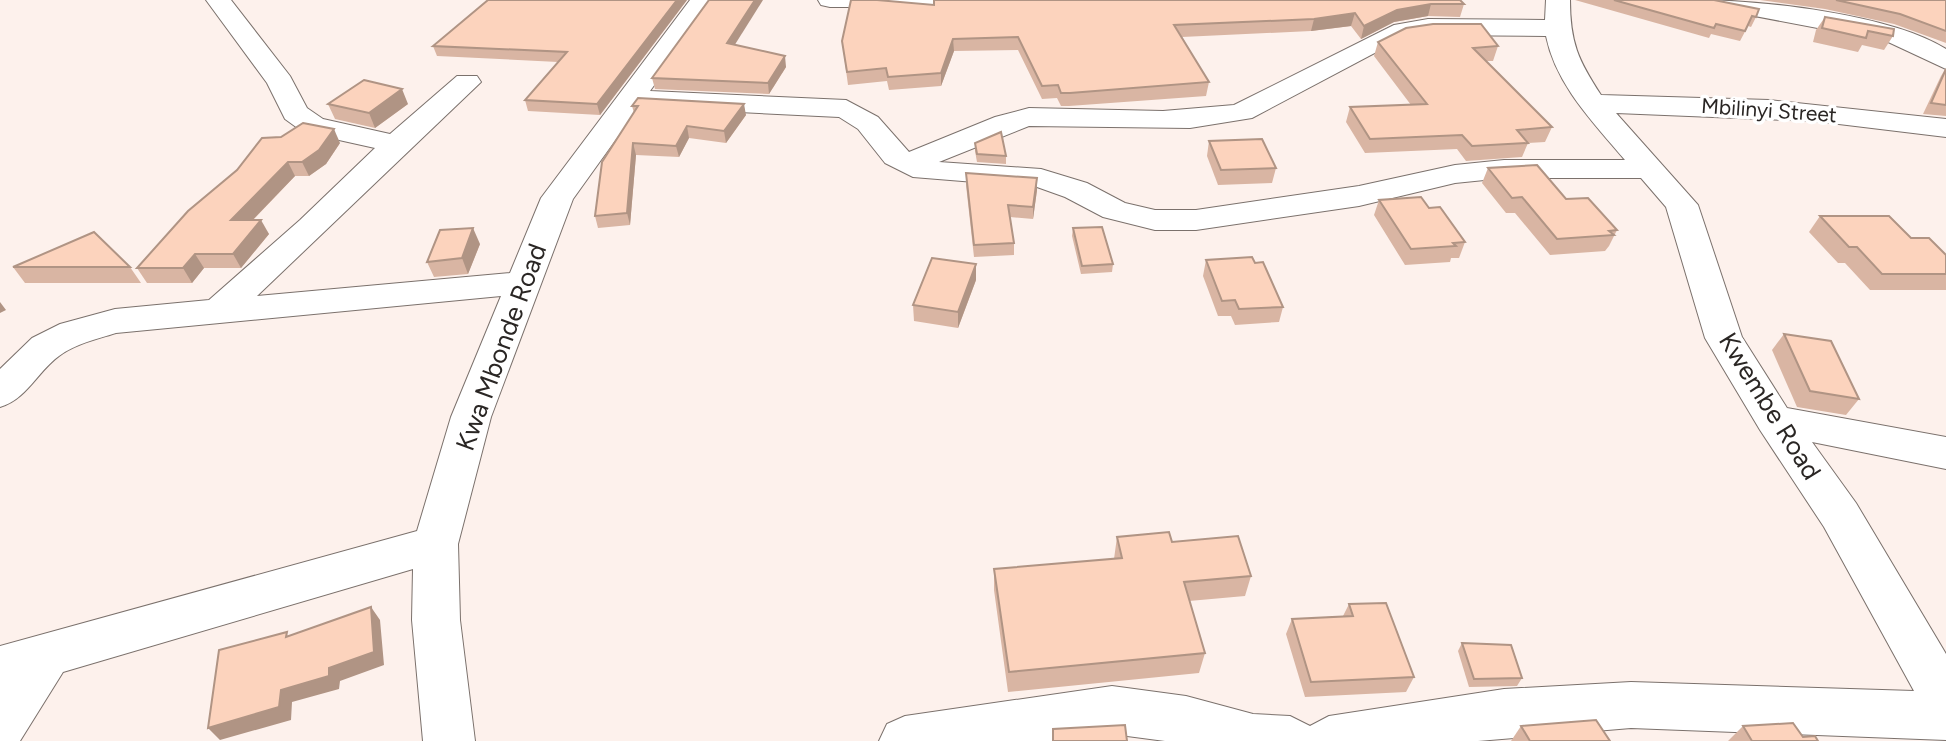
<svg xmlns="http://www.w3.org/2000/svg" width="1946" height="741" font-family="Figtree,sans-serif">
<rect width="100%" height="100%" fill="#fdf1ec"/>
<g fill="none" stroke-linecap="round" stroke-linejoin="round">
<defs>
<g id="minor">
<path d="M 206,0 L 231,0 L 290,76 L 307,108 L 323,119 L 390,134 L 457,76 L 477,76 L 481,82 L 257,296 L 510,273 L 541,198 L 690,0 L 715,0 L 650,91 L 846,100 L 878,117 L 909,152 L 995,117 L 1029,108 L 1163,111 L 1234,105 L 1394,25 L 1428,19 L 1545,20 L 1546,0 L 1570,0 C 1570,42 1578,60 1601,95 L 1769,100 L 1946,119 L 1946,137 L 1814,121 L 1616,113 L 1698,205 L 1742,337 L 1787,408 L 1946,437 L 1946,469 L 1812,442 L 1856,503 L 1946,654 L 1946,740 L 1631,728 L 1478,741 L 1165,741 L 1112,734 L 1064,741 L 879,741 L 887,724 L 905,716 L 1112,686 L 1186,696 L 1253,714 L 1290,716 L 1310,726 L 1329,716 L 1504,689 L 1631,682 L 1914,691 L 1824,527 L 1760,430 L 1705,338 L 1666,207 L 1641,178 L 1504,178 L 1455,183 L 1359,206 L 1196,230 L 1155,230 L 1103,217 L 1065,197 L 1037,187 L 913,177 L 885,163 L 858,129 L 839,117 L 639,107 L 573,199 L 491,417 L 458,544 L 460,620 L 475,741 L 423,741 L 412,620 L 413,569 L 63,672 L 20,741 L 0,741 L 0,646 L 417,531 L 451,417 L 501,296 L 116,333 C 97,339 75,344 59,356 C 37,372 27,399 0,407 L 0,369 L 32,338 L 60,324 L 115,309 L 209,300 L 300,220 L 375,148 L 303,132 L 285,119 L 267,83 ZM 1428,35 L 1546,36 C 1556,85 1593,122 1625,160 L 1504,160 L 1455,165 L 1359,186 L 1196,210 L 1155,210 L 1125,203 L 1087,183 L 1041,169 L 939,162 L 1029,126 L 1190,128 L 1252,118 L 1401,39 Z"/>
<path d="M 818,0 L 944,0 L 941,5 L 932,7 L 830,7 L 821,5 Z"/>
<path d="M 1695,0 C 1761,0 1891,14 1946,49 L 1946,69 L 1886,41 L 1707,7 L 1698,5 Z"/>
</g>
</defs>
<use href="#minor" stroke="#7b716c" stroke-width="2"/>
<use href="#minor" fill="#fff" fill-rule="evenodd"/>
</g>
<g fill="#d9b5a3">
<path d="M 687,0 L 600,115 L 528,111 L 525,100 L 558,62 L 437,56 L 433,46 Z"/>
<path d="M 1575,0 L 1714,0 L 1756,17 L 1751,27 L 1748,26 L 1740,41 L 1711,34 L 1709,38 Z"/>
<path d="M 1745,0 L 1946,0 L 1946,43 L 1894,24 L 1825,9 L 1760,0 Z"/>
<path d="M 1464,4 L 1460,17 L 1428,16 L 1394,22 L 1361,39 L 1351,26 L 1311,31 L 1182,37 L 1209,82 L 1206,96 L 1069,106 L 1061,106 L 1057,98 L 1042,99 L 1018,50 L 954,51 L 941,86 L 889,90 L 887,81 L 848,85 L 842,41 L 934,5 Z"/>
<path d="M 1825,17 L 1893,36 L 1884,50 L 1862,45 L 1858,52 L 1813,42 L 1816,30 Z"/>
<path d="M 1378,42 L 1498,46 L 1493,61 L 1486,61 L 1552,127 L 1545,142 L 1528,143 L 1522,157 L 1466,161 L 1457,149 L 1365,153 L 1346,122 L 1350,107 L 1411,105 L 1374,56 Z"/>
<path d="M 735,45 L 786,67 L 769,94 L 655,89 L 652,78 Z"/>
<path d="M 1946,68 L 1946,116 L 1923,114 L 1941,76 Z"/>
<path d="M 328,104 L 408,104 L 375,128 L 335,119 Z"/>
<path d="M 632,106 L 746,115 L 726,143 L 689,138 L 679,157 L 636,155 L 630,225 L 598,228 L 595,216 L 634,113 Z"/>
<path d="M 1209,141 L 1276,168 L 1272,183 L 1218,185 L 1207,156 Z"/>
<path d="M 340,143 L 326,164 L 309,176 L 295,176 L 253,220 L 269,234 L 241,268 L 204,268 L 192,283 L 147,283 L 137,268 L 237,170 Z"/>
<path d="M 975,143 L 1006,156 L 1006,164 L 977,162 L 975,151 Z"/>
<path d="M 1488,168 L 1566,199 L 1617,230 L 1609,246 L 1605,251 L 1550,255 L 1515,213 L 1506,213 L 1482,183 Z"/>
<path d="M 966,173 L 1037,190 L 1033,219 L 1010,217 L 1014,243 L 1014,255 L 974,257 L 966,185 Z"/>
<path d="M 1379,200 L 1429,208 L 1465,242 L 1459,258 L 1451,258 L 1450,262 L 1405,265 L 1374,215 Z"/>
<path d="M 1820,216 L 1911,238 L 1946,255 L 1946,290 L 1870,290 L 1845,263 L 1838,263 L 1809,232 Z"/>
<path d="M 1073,228 L 1113,264 L 1112,272 L 1081,274 L 1072,236 Z"/>
<path d="M 480,244 L 468,274 L 434,277 L 427,262 Z"/>
<path d="M 1206,260 L 1255,263 L 1283,307 L 1279,322 L 1235,325 L 1231,316 L 1218,316 L 1203,276 Z"/>
<path d="M 13,267 L 130,267 L 141,283 L 25,283 Z"/>
<path d="M 976,280 L 958,328 L 914,321 L 913,305 Z"/>
<path d="M 1784,334 L 1859,399 L 1846,415 L 1797,407 L 1772,350 Z"/>
<path d="M 1117,537 L 1172,542 L 1251,576 L 1245,596 L 1189,601 L 1205,653 L 1199,673 L 1008,692 L 994,590 L 994,569 L 1114,559 Z"/>
<path d="M 1349,604 L 1414,677 L 1406,692 L 1305,697 L 1286,634 L 1292,619 L 1343,616 Z"/>
<path d="M 1462,643 L 1522,678 L 1517,686 L 1469,687 L 1458,651 Z"/>
<path d="M 1521,726 L 1610,741 L 1511,741 Z"/>
<path d="M 1743,726 L 1803,737 L 1818,741 L 1728,741 Z"/>
</g>
<g fill="#b09484">
<path d="M 677,0 L 687,0 L 600,115 L 597,104 Z"/>
<path d="M 755,0 L 763,0 L 729,54 L 727,43 Z"/>
<path d="M 1431,4 L 1428,16 L 1394,22 L 1361,39 L 1364,26 L 1397,10 Z"/>
<path d="M 1355,13 L 1351,26 L 1311,31 L 1314,19 Z"/>
<path d="M 953,39 L 954,51 L 941,86 L 941,73 Z"/>
<path d="M 785,56 L 786,67 L 769,94 L 768,83 Z"/>
<path d="M 402,89 L 408,104 L 375,128 L 369,113 Z"/>
<path d="M 744,104 L 746,115 L 726,143 L 724,131 Z"/>
<path d="M 687,126 L 689,138 L 679,157 L 676,146 Z"/>
<path d="M 334,129 L 340,143 L 326,164 L 309,176 L 302,162 Z"/>
<path d="M 633,143 L 636,155 L 630,225 L 627,213 Z"/>
<path d="M 288,162 L 295,176 L 239,234 L 231,220 Z"/>
<path d="M 1037,178 L 1037,190 L 1033,219 L 1033,207 Z"/>
<path d="M 261,220 L 269,234 L 241,268 L 233,254 Z"/>
<path d="M 473,228 L 480,244 L 468,274 L 462,258 Z"/>
<path d="M 195,254 L 204,268 L 192,283 L 183,268 Z"/>
<path d="M 976,264 L 976,280 L 958,328 L 958,312 Z"/>
<path d="M 0,302 L 6,310 L 0,313 Z"/>
<path d="M 371,607 L 380,620 L 384,665 L 340,681 L 339,689 L 292,702 L 291,720 L 220,740 L 208,728 L 281,690 L 329,668 Z"/>
</g>
<g fill="#fcd3bd" stroke="#b09484" stroke-width="2">
<path d="M 488,0 L 677,0 L 597,104 L 525,100 L 567,52 L 433,46 Z"/>
<path d="M 709,0 L 755,0 L 727,43 L 785,56 L 768,83 L 652,78 Z"/>
<path d="M 851,0 L 877,0 L 934,5 L 934,0 L 1460,0 L 1464,4 L 1431,4 L 1397,10 L 1364,26 L 1355,13 L 1314,19 L 1174,25 L 1209,82 L 1070,93 L 1061,93 L 1058,85 L 1042,86 L 1018,37 L 953,39 L 941,73 L 888,77 L 886,68 L 847,72 L 842,41 Z"/>
<path d="M 1614,0 L 1714,0 L 1759,9 L 1756,17 L 1752,16 L 1745,31 L 1716,24 L 1714,28 Z"/>
<path d="M 1836,0 L 1946,0 L 1946,31 L 1900,14 Z"/>
<path d="M 1825,17 L 1894,29 L 1893,36 L 1868,31 L 1866,38 L 1822,28 Z"/>
<path d="M 1433,24 L 1481,24 L 1498,46 L 1473,48 L 1552,127 L 1517,130 L 1528,143 L 1472,146 L 1462,135 L 1370,139 L 1350,107 L 1427,104 L 1378,42 L 1406,28 Z"/>
<path d="M 1946,69 L 1946,105 L 1931,103 Z"/>
<path d="M 364,80 L 402,89 L 369,113 L 328,104 Z"/>
<path d="M 638,98 L 744,104 L 724,131 L 687,126 L 676,146 L 633,143 L 627,213 L 595,216 L 602,162 L 638,106 L 632,106 Z"/>
<path d="M 303,123 L 334,129 L 319,150 L 302,162 L 288,162 L 231,220 L 261,220 L 233,254 L 195,254 L 183,268 L 137,268 L 188,211 L 237,170 L 262,138 L 281,137 Z"/>
<path d="M 1001,132 L 1006,156 L 977,154 L 975,143 Z"/>
<path d="M 1262,139 L 1276,168 L 1221,170 L 1209,141 Z"/>
<path d="M 1537,165 L 1566,199 L 1588,198 L 1617,230 L 1609,231 L 1614,235 L 1557,239 L 1522,197 L 1512,198 L 1488,168 Z"/>
<path d="M 966,173 L 1037,178 L 1033,207 L 1008,205 L 1014,243 L 974,245 Z"/>
<path d="M 1421,197 L 1429,208 L 1440,207 L 1465,242 L 1453,243 L 1456,246 L 1411,249 L 1379,200 Z"/>
<path d="M 1820,216 L 1889,216 L 1911,238 L 1929,238 L 1946,255 L 1946,274 L 1882,274 L 1857,247 L 1849,247 Z"/>
<path d="M 1102,227 L 1113,264 L 1082,266 L 1073,228 Z"/>
<path d="M 473,228 L 462,258 L 427,262 L 440,230 Z"/>
<path d="M 94,232 L 130,267 L 13,267 Z"/>
<path d="M 1252,257 L 1255,263 L 1263,262 L 1283,307 L 1239,309 L 1235,300 L 1222,301 L 1206,260 Z"/>
<path d="M 932,258 L 976,264 L 958,312 L 913,305 Z"/>
<path d="M 1784,334 L 1831,341 L 1859,399 L 1810,391 Z"/>
<path d="M 1169,532 L 1172,542 L 1238,536 L 1251,576 L 1184,582 L 1205,653 L 1009,672 L 994,569 L 1122,558 L 1117,537 Z"/>
<path d="M 1386,603 L 1414,677 L 1311,682 L 1292,619 L 1353,616 L 1349,604 Z"/>
<path d="M 371,607 L 374,652 L 329,668 L 329,676 L 281,690 L 279,707 L 208,728 L 219,650 L 287,632 L 286,637 Z"/>
<path d="M 1462,643 L 1511,645 L 1522,678 L 1474,679 Z"/>
<path d="M 1596,720 L 1610,741 L 1530,741 L 1521,726 Z"/>
<path d="M 1793,723 L 1803,737 L 1815,736 L 1818,741 L 1752,741 L 1743,726 Z"/>
<path d="M 1125,725 L 1127,741 L 1053,741 L 1053,729 Z"/>
</g>
<g text-anchor="middle" dominant-baseline="central" stroke-width="7" stroke-linejoin="round" paint-order="stroke">
<g font-size="21" fill="#2a2624" stroke="#fff">
<text transform="translate(1769 110) rotate(4)">Mbilinyi Street</text>
</g>
<g font-size="26" fill="#2a2624" stroke="#fff">
<text transform="translate(501 347) rotate(-70)">Kwa Mbonde Road</text>
<text transform="translate(1770 406) rotate(58)">Kwembe Road</text>
</g>
</g>
</svg>
